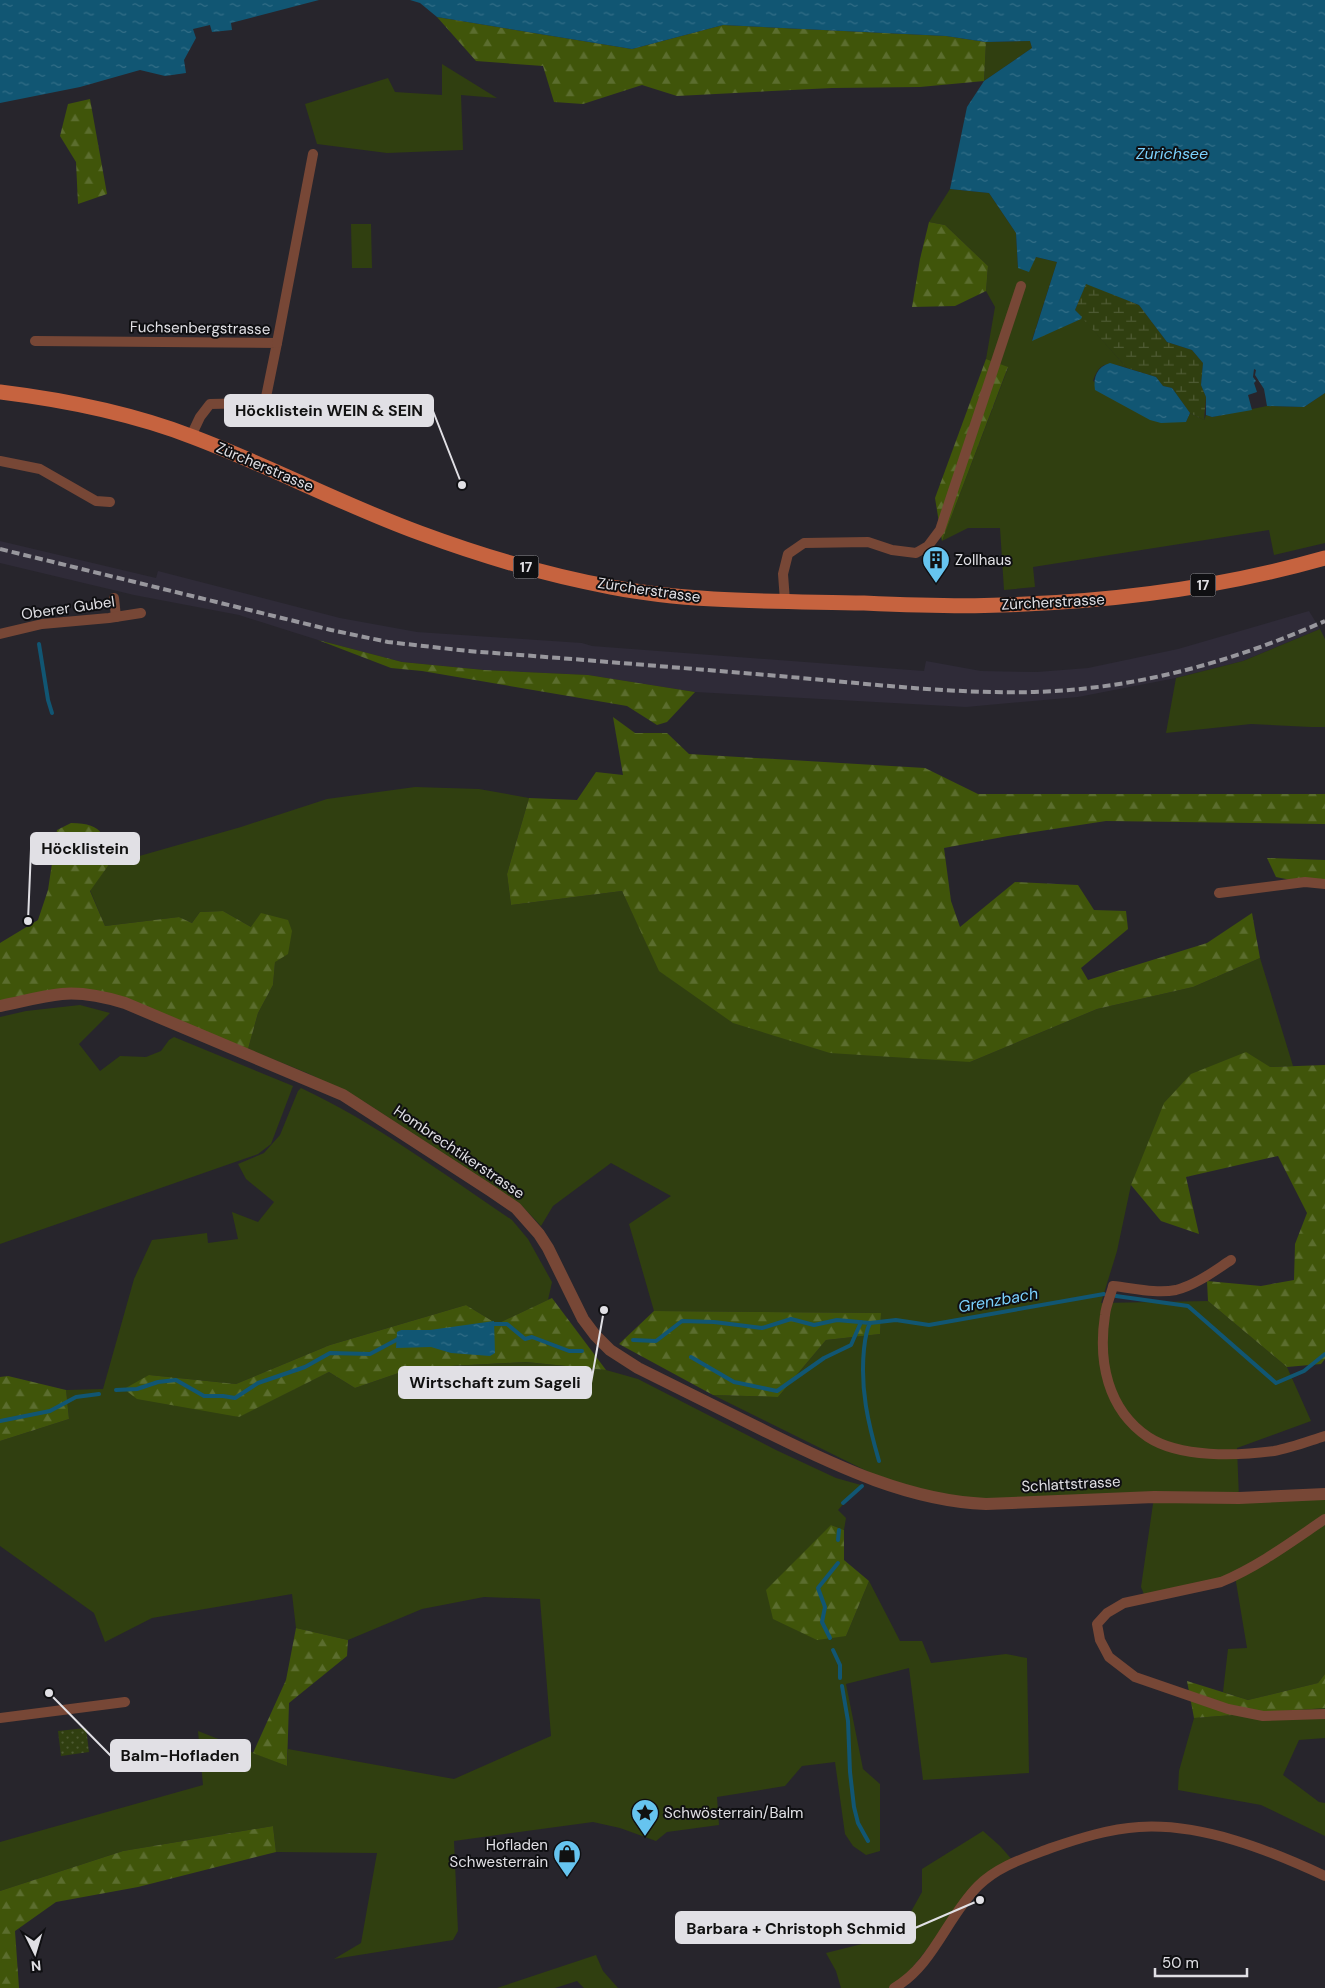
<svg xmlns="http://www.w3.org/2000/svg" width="1325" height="1988" font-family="'DM Sans',sans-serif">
<defs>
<pattern id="forest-firs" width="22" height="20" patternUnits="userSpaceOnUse" patternTransform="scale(1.25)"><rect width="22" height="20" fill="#40550a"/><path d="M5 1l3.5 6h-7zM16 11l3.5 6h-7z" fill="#5b6d2e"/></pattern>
<pattern id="wetland-marsh" width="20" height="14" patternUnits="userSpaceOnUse" patternTransform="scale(1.25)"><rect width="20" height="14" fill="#303f10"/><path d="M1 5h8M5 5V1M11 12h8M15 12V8" fill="none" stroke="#4e5a33"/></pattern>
<pattern id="park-dots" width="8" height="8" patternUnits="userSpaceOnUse" patternTransform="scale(1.25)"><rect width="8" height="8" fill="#303f10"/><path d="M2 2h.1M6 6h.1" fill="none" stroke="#4e5a33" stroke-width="1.8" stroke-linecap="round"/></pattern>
<pattern id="water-ripples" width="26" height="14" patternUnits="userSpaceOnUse" patternTransform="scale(1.25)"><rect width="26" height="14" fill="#115673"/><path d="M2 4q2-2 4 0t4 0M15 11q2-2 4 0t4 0" fill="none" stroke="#336e87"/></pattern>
</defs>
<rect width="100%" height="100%" fill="#27252c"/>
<path fill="#2f2b38" d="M 0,541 L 156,578 L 158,571 L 340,618 L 417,632 L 582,643 L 592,646 L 924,671 L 926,661 L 981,671 L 1037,672 L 1088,668 L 1178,649 L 1309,611 L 1320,629 L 1243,661 L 1176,678 L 1078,697 L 966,707 L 695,692 L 588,675 L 484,670 L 402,662 L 318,640 L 239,615 L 134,595 L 0,563 Z"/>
<g fill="#303f10">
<path d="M 1030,41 L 1032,48 L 984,81 L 986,42 Z"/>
<path d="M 442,64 L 497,98 L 461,95 L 463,150 L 387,153 L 317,144 L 305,104 L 388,78 L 395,92 L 442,95 Z"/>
<path d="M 950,189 L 989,193 L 1016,233 L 1018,268 L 1036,257 L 1057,262 L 1032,340 L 1080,319 L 1082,317 L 1127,368 C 1109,363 1100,360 1093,381 L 1186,422 L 1190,413 L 1204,420 L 1206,415 L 1212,417 L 1267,406 L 1304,407 L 1325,393 L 1325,543 L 1274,555 L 1269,530 L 1033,567 L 1035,587 L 1004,590 L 1000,528 L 968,528 L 942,541 L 1008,368 L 986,359 L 995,307 L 986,291 L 988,266 L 945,225 L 929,222 Z"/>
<path d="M 351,224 L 371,224 L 372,268 L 352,268 Z"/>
<path d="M 1320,629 L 1325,639 L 1325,727 L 1311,727 L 1251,724 L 1166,733 L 1176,678 L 1243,661 Z"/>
<path d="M 415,787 L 479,789 L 529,798 L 507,874 L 511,905 L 622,891 L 660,971 L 970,1062 L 1097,1009 L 1193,987 L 1260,958 L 1293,1066 L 1270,1067 L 1131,1185 L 1117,1251 L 1101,1303 L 1208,1301 L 1287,1367 L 1311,1421 L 1237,1448 L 1239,1498 L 1325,1494 L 1325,1674 L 1318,1683 L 1248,1700 L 1223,1692 L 1228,1649 L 1247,1648 L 1235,1576 L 1145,1597 L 1141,1587 L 1154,1497 L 986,1504 L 899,1487 L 713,1395 L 778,1397 L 826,1340 L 880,1334 L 881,1313 L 654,1311 L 629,1224 L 671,1196 L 611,1163 L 553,1206 L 541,1226 L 522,1206 L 363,1101 L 307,1073 L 248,1049 L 258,1013 L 273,985 L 275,962 L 251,927 L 223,911 L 200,912 L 192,923 L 179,917 L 105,926 L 90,890 L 108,866 L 106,840 L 122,861 L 241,827 L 327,799 Z"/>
<path d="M 80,1005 L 110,1013 L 79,1044 L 100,1071 L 120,1056 L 146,1057 L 161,1051 L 169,1040 L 174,1037 L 293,1086 L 271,1144 L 258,1154 L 0,1244 L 0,1017 L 26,1011 Z"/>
<path d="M 301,1088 C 376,1123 443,1174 512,1220 L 528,1239 L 552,1282 L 548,1300 L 497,1324 L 466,1305 L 330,1345 L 236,1384 L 149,1375 L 238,1417 L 329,1372 L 355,1388 L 413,1368 L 526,1362 L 606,1370 L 638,1379 L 776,1450 L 836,1478 L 861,1485 L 838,1510 L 846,1518 L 844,1530 L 831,1525 L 846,1636 L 869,1581 L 900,1641 L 922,1641 L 931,1663 L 1006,1654 L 1027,1658 L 1029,1773 L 923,1780 L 909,1668 L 846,1684 L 863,1769 L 880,1784 L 880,1851 L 866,1855 L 853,1846 L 845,1834 L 835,1762 L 802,1766 L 785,1786 L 717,1797 L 719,1825 L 667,1832 L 656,1841 L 620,1828 L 593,1822 L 454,1841 L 458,1931 L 453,1940 L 334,1959 L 361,1943 L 377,1853 L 276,1852 L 273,1826 L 123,1851 L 0,1891 L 0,1842 L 203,1785 L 198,1731 L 287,1766 L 288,1749 L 454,1779 L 551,1736 L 540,1599 L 484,1597 L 422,1609 L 348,1640 L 296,1628 L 292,1594 L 152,1618 L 105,1642 L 94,1613 L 0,1546 L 0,1441 L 69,1419 L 66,1390 L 103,1389 L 134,1279 L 152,1240 L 207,1233 L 208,1243 L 238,1239 L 232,1212 L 258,1222 L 274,1202 L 246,1179 L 238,1164 L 264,1153 L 280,1135 L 298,1091 Z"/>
<path d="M 1325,1708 L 1325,1738 L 1299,1740 L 1283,1775 L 1319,1802 L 1325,1803 L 1325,1836 L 1261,1805 L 1178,1790 L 1179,1771 L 1194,1718 Z"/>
<path d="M 983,1831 L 1000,1846 L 1014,1862 L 998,1870 L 948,1923 L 896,1988 L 841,1988 L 836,1971 L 826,1953 L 898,1935 L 922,1892 L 922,1869 Z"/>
<path d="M 596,1955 L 603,1971 L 618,1988 L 584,1988 L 577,1981 L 555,1988 L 497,1988 Z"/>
</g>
<g fill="url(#forest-firs)">
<path d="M 437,17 L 632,49 L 723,25 L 946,36 L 986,42 L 984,81 L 920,87 L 832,88 L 677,96 L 642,85 L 583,104 L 554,102 L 543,66 L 476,61 Z"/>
<path d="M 90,99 L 107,194 L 78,204 L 76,162 L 60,136 L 68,104 Z"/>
<path d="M 929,222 L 945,225 L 988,266 L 986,291 L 955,306 L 912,307 L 920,259 Z"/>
<path d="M 986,359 L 1008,367 L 942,541 L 935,498 Z"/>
<path d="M 318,640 L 402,662 L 484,670 L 588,675 L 695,692 L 667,722 L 657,725 L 627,706 L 422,671 L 391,668 Z"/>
<path d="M 613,717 L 635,733 L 667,733 L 689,754 L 925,768 L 978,794 L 1325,794 L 1325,824 L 1106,821 L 1008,836 L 944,848 L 951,901 L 960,927 L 1015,882 L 1078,885 L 1094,910 L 1126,911 L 1128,929 L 1081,968 L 1088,980 L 1207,943 L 1252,913 L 1260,958 L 1193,987 L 1097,1009 L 970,1062 L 830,1053 L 733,1023 L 659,971 L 622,891 L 511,905 L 507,874 L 529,798 L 577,800 L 596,772 L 623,775 Z"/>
<path d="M 71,823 C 105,823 106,837 108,866 L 90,891 L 105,926 L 179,917 L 192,923 L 200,912 L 223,911 L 251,927 L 261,913 L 288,920 L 292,931 L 288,954 L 275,962 L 273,985 L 258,1013 L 248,1049 L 111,994 L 0,1001 L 0,943 L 38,920 L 48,890 L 57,830 Z"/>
<path d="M 1267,858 L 1325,860 L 1325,887 L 1276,877 Z"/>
<path d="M 1246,1052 L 1270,1067 L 1325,1065 L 1325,1359 L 1321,1364 L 1287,1367 L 1208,1301 L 1207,1281 L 1261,1286 L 1294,1280 L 1295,1244 L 1307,1213 L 1278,1156 L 1186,1177 L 1199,1234 L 1161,1221 L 1131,1185 L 1164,1103 L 1191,1074 Z"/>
<path d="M 552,1298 L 606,1370 L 526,1362 L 413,1368 L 355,1388 L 329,1372 L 239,1417 L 137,1399 L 124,1389 L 149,1375 L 236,1384 L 330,1345 L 466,1305 L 497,1324 Z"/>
<path d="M 654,1311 L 881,1313 L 880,1334 L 826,1340 L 778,1397 L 713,1395 L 619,1344 Z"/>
<path d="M 8,1376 L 66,1390 L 69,1419 L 0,1441 L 0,1377 Z"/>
<path d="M 831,1525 L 844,1530 L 844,1560 L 869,1581 L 846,1636 L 817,1640 L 773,1619 L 766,1590 Z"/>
<path d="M 296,1628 L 348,1640 L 347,1656 L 289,1703 L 287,1766 L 253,1753 L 286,1680 Z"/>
<path d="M 1325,1674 L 1325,1708 L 1194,1718 L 1187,1681 L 1248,1700 L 1318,1683 Z"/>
<path d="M 273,1826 L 276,1852 L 138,1887 L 56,1902 L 15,1931 L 19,1988 L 0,1988 L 0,1891 L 123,1851 Z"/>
</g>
<path fill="url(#wetland-marsh)" d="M 1086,283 L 1139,305 L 1167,342 L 1192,350 L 1203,363 L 1201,385 L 1206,397 L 1204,420 L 1190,413 L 1172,388 L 1163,386 L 1156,377 L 1127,368 L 1075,310 Z"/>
<path fill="url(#park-dots)" d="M 86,1728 L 89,1752 L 61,1756 L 58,1731 Z"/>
<g fill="url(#water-ripples)">
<path d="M 0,0 L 319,0 L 231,23 L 232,30 L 212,32 L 210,25 L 193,29 L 196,38 L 184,60 L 186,73 L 165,76 L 140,70 L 80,87 L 0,103 Z"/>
<path d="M 410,0 L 1325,0 L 1325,393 L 1304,407 L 1267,406 L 1264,389 L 1255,375 L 1256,370 L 1254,369 L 1253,377 L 1256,381 L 1254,383 L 1257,392 L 1248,395 L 1252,410 L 1212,417 L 1206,415 L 1206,397 L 1201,385 L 1203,363 L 1192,350 L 1167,342 L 1139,305 L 1086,284 L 1075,310 L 1082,317 L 1081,319 L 1032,341 L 1057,262 L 1036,257 L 1029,272 L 1018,268 L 1016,233 L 989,193 L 950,189 L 967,107 L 984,81 L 1032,48 L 1030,41 L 986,42 L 946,36 L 723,25 L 632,49 L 437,17 L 420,3 Z"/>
<path d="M 1110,363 L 1156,377 L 1163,386 L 1172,388 L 1190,413 L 1186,422 L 1161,423 L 1150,420 L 1095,390 C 1093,377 1097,367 1110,363 Z"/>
<path d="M 494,1321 L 495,1353 L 490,1356 L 451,1353 L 431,1347 L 396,1348 L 397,1332 L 401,1330 L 430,1330 Z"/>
</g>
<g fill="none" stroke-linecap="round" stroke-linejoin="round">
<g stroke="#115673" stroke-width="4">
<path d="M 39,644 L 48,700 L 52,713"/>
<path d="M 1116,1296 L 1188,1306 L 1276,1383 L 1304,1371 L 1325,1354"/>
<path d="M 491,1324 L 507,1324 L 525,1339 L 532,1337 L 569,1351 L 582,1351"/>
<path d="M 633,1340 L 656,1341 L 682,1321 L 714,1322 L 762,1328 L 791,1319 L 814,1325 L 837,1320 L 870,1323"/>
<path d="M 691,1357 L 734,1382 L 777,1391 L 824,1358 L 851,1345 L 861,1322"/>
<path d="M 116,1390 L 137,1389 L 158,1382 L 176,1380 L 204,1396 L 223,1396 L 235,1398 L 258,1383 L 305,1367 L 330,1353 L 370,1354 L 400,1338"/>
<path d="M 0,1421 L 50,1411 L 76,1397 L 99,1394"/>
<path d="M 879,1461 C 868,1423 860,1389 864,1349 C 865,1339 866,1331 870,1323 L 896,1320 L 929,1325 L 1104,1294"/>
<path d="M 843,1503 L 862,1486"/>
<path d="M 838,1540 L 839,1530"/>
<path d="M 830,1638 L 822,1622 L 825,1607 L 818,1588 L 838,1563"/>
<path d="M 833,1650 L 840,1665 L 840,1678"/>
<path d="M 842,1686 L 848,1721 L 850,1772 L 854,1807 L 858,1823 L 868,1841"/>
</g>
<g stroke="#774736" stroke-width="10">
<path d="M 35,341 L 277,343 L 266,397 L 257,403 L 210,404 L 200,417 L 191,436"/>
<path d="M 277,343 L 313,154"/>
<path d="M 0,461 L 40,469 L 96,501 L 110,502"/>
<path d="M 114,598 L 116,617"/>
<path d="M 785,601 L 783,574 L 788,554 L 804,543 L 868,542 L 892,550 L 916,553 L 928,546 L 940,530 L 1021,286"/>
<path d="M 0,634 L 42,624 L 109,618 L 141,613"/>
<path d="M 1219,893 L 1305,882 L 1325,884"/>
<path d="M 1231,1260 C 1214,1271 1196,1285 1176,1290 C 1156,1294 1133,1288 1113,1286 C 1111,1295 1106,1305 1105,1315 C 1098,1361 1107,1409 1148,1437 C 1180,1458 1237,1456 1274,1451 C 1291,1448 1309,1441 1325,1436"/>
<path d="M 1325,1519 C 1291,1542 1259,1566 1221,1582 L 1124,1603 L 1107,1613 L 1097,1624 L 1100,1640 L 1109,1657 L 1135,1677 L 1228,1709 L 1263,1716 L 1325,1714"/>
<path d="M 0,1718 L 125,1702"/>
<path d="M 894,1988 C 933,1966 947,1917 978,1886 C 998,1866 1025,1858 1051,1848 C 1080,1838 1109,1829 1139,1827 C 1202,1823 1269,1850 1325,1876"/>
</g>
<path stroke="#774736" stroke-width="12" d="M 0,1006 C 21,1002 41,996 62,994 C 83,992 105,997 125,1003 L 343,1095 L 491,1191 L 516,1208 L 539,1234 L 548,1248 L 583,1319 L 595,1335 L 610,1350 L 638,1368 C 682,1390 727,1412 771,1434 C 838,1467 910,1501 986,1504 L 1154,1497 L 1239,1498 L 1325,1494"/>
<path stroke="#c6633f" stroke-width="15" d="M 0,392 C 65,400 131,413 193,437 C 270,466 343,505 420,533 C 482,556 546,575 611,587 C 693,603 780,601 864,603 C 909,605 955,607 1001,605 C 1110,602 1219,588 1325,558"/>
<path stroke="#98979d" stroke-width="4" stroke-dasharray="8 4" stroke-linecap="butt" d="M 0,549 L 331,630 L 388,642 L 468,651 C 575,659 683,668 790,677 C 871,684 953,694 1034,692 C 1136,689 1232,662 1325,621"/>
</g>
<defs>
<symbol id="building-pin" viewBox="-11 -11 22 30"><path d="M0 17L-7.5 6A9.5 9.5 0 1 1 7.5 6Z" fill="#66c4ef" stroke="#0f0f12"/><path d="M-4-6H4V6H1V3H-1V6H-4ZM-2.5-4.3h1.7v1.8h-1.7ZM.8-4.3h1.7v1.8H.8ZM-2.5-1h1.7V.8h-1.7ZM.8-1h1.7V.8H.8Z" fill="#111"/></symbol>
<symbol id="sight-pin" viewBox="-11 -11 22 30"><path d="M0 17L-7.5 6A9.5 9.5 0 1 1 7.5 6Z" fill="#66c4ef" stroke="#0f0f12"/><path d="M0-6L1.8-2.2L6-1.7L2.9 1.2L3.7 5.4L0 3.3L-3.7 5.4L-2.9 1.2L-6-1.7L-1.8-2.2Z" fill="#111"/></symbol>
<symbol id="shop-pin" viewBox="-11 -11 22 30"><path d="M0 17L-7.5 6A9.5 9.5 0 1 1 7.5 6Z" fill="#66c4ef" stroke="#0f0f12"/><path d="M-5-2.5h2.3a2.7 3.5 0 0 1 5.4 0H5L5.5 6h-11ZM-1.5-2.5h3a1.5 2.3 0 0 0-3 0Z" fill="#111"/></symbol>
</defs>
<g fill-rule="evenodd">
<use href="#building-pin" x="920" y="544" width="32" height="43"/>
<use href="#sight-pin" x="629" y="1797" width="32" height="43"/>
<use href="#shop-pin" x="551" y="1838" width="32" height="43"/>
</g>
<g text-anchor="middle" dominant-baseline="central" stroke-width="4" stroke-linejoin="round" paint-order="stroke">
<g fill="#0f0f12" stroke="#a2a1a6" stroke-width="1">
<rect x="513.5" y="555.5" width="25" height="23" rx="4"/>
<rect x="1190.5" y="573.5" width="25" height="23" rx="4"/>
</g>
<g font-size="14" font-weight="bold" fill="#e1e0e5">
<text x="526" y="567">17</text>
<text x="1203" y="585">17</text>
</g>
<g font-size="15" fill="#e1e0e5" stroke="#0f0f12">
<text transform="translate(200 328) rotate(1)">Fuchsenbergstrasse</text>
<text transform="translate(265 467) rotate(23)">Zürcherstrasse</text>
<text transform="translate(649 590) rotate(8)">Zürcherstrasse</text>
<text transform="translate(1053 602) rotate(-3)">Zürcherstrasse</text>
<text transform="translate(68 608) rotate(-8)">Oberer Gubel</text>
<text transform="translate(459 1152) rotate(34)">Hombrechtikerstrasse</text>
<text transform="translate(1071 1484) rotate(-3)">Schlattstrasse</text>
</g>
<g font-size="15" fill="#e1e0e5" stroke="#0f0f12" text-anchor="start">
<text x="955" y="560">Zollhaus</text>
<text x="664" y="1813">Schwösterrain/Balm</text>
<text x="548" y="1845" text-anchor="end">Hofladen<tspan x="548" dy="17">Schwesterrain</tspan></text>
</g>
<g font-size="16" font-style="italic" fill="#7bd1fd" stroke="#0f0f12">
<text x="1172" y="153">Zürichsee</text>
<text transform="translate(998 1300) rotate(-10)">Grenzbach</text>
</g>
</g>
<path fill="none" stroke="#e1e0e5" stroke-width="2" d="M462 485L433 411M28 921L31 849M604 1310L591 1383M49 1693L111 1756M980 1900L915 1928"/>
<g fill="#e1e0e5" stroke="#0f0f12" stroke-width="2">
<circle cx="462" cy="485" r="5"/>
<circle cx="28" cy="921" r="5"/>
<circle cx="604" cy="1310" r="5"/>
<circle cx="49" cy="1693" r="5"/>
<circle cx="980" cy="1900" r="5"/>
</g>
<g fill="#e1e0e5" stroke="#e1e0e5" stroke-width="2">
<rect x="225" y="395" width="208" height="31" rx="5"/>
<rect x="31" y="833" width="108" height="31" rx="5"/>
<rect x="399" y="1367" width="192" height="31" rx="5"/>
<rect x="111" y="1740" width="139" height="31" rx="5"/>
<rect x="676" y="1912" width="239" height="31" rx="5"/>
</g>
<g font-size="16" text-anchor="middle" font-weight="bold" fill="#111">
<text x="329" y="416">Höcklistein WEIN &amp; SEIN</text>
<text x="85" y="854">Höcklistein</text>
<text x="495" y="1388">Wirtschaft zum Sageli</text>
<text x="180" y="1761">Balm-Hofladen</text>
<text x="796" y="1934">Barbara + Christoph Schmid</text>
</g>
<g transform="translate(35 1953) rotate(175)" stroke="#0f0f12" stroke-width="4" paint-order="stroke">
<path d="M0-4L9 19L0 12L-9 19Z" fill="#e1e0e5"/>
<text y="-8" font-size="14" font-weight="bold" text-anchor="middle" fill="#e1e0e5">N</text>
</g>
<path d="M1155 1968v8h92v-8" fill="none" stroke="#e1e0e5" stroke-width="2.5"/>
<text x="1162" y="1968" font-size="15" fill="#e1e0e5" stroke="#0f0f12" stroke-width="4" paint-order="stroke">50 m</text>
</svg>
